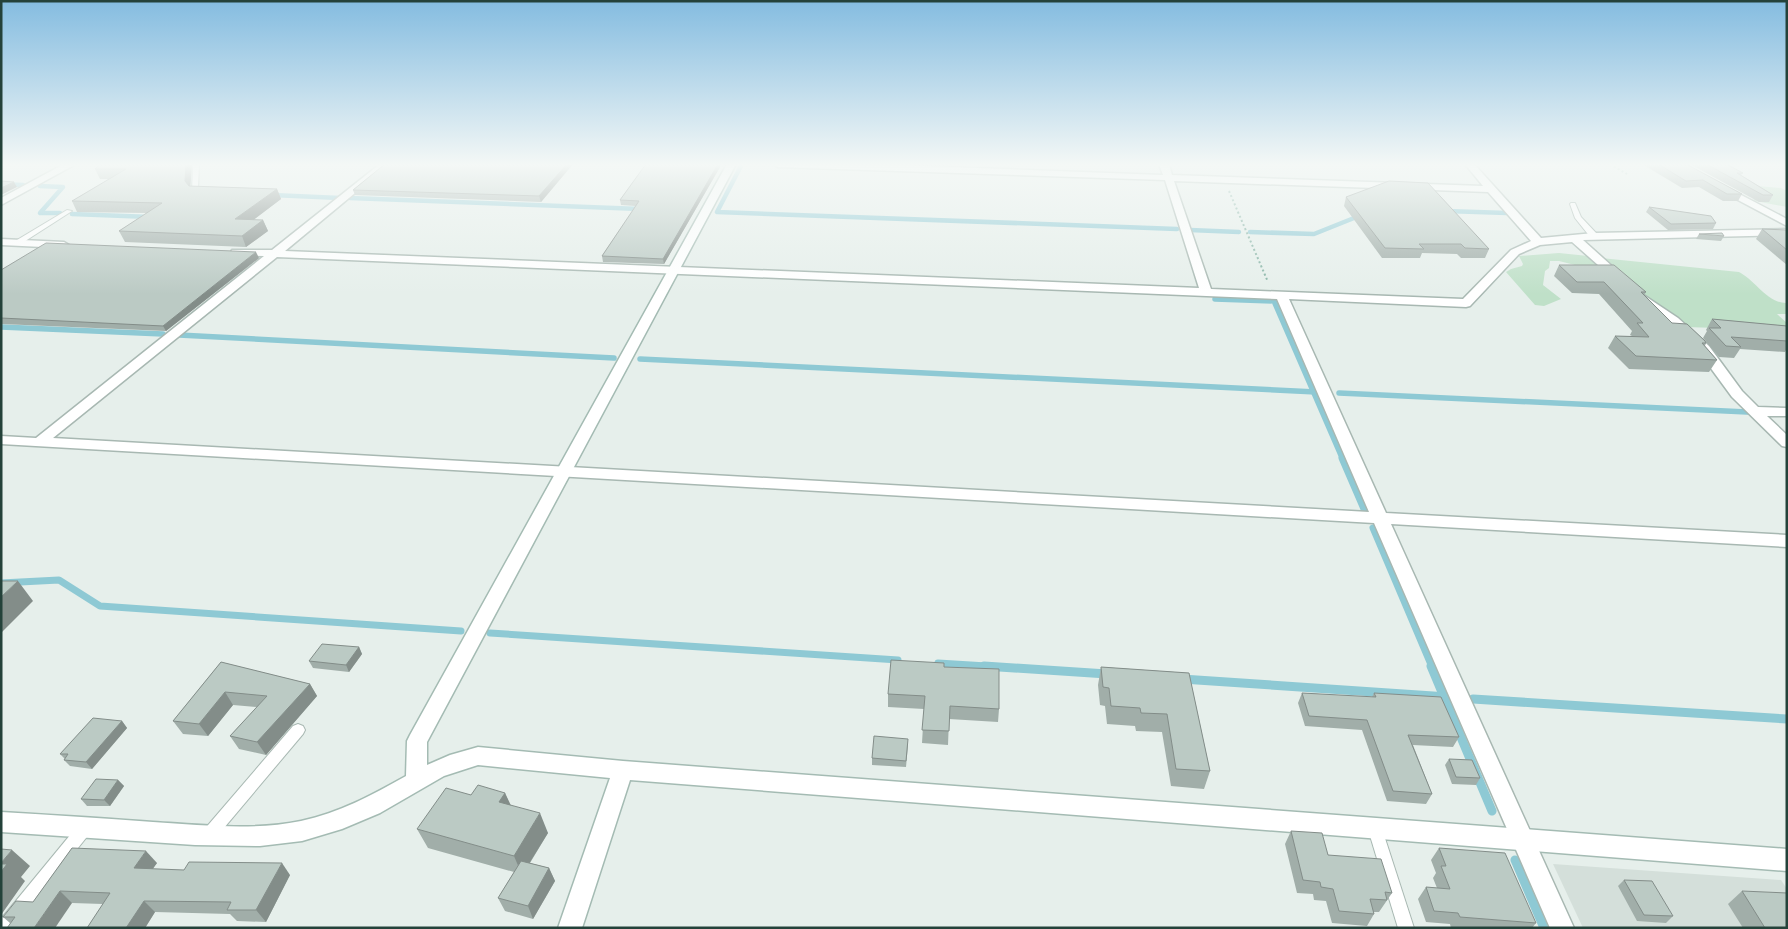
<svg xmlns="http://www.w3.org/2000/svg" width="1788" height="929" font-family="Figtree,sans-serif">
<rect width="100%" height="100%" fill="#e6efeb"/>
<path fill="#d4dfda" d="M 1553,864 L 1781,880 L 1787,889 L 1787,928 L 1583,928 Z"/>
<g fill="#bfe0c8">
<path d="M 1757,186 L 1781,188 L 1787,191 L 1787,207 L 1755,201 L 1753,199 L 1760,199 Z"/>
<path d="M 1559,253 L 1588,256 L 1599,266 L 1583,267 L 1559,261 L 1550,261 L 1549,268 L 1545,271 L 1543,285 L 1561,299 L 1544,306 L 1535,305 L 1506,272 L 1511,269 L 1522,266 L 1523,264 L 1519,256 Z"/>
<path d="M 1601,258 L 1739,272 C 1755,280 1768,304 1787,303 L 1787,314 L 1777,314 L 1787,323 L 1787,337 L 1718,328 L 1685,327 L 1637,291 Z"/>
</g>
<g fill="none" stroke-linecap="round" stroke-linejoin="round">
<g stroke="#8ec9d4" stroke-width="4.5">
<path d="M 741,166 L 717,212 L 1177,229"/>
<path d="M 1,184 L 23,185"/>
<path d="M 40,186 L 63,187 L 40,213 L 60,213"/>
<path d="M 272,195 L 340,198"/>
<path d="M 350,198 L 641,209"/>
<path d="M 1446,211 L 1507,213"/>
<path d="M 72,214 L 151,217"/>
<path d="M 1190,230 L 1239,232"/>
<path d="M 1250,232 L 1314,234 L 1359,216"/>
</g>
<g stroke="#8ec9d4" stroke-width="5.5">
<path d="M 1215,299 L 1274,301 L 1343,460"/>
<path d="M 1,327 L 163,334"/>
<path d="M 179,335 L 614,358"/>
<path d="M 640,359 L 1316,392"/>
<path d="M 1339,393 L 1747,412"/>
</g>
<g stroke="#8ec9d4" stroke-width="7">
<path d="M 1342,458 L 1364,509"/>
<path d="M 1373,528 L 1432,667"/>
<path d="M 1,583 L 59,580 L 100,606 L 461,631"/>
<path d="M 490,633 L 898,660"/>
<path d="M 938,663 L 1003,667"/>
</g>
<g stroke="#8ec9d4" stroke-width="9">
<path d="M 984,666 L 1107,674"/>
<path d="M 1431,666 L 1492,811"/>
<path d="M 1182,679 L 1448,697"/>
<path d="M 1473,699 L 1787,719"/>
<path d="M 1515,860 L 1544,928"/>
</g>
<defs>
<g id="lane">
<path d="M 193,164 L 199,164 L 198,191 L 195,193 L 192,191 Z"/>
<path d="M 1571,203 L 1575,203 L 1581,217 L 1597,234 L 1597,238 L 1591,238 L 1575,218 L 1570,204 Z"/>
<path d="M 67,210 L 72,211 L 19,245 L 12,243 Z"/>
<path d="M 298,724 L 303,726 L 305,730 L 303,734 L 213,841 L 208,843 L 203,841 L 201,836 L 203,831 L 293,726 Z"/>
<path d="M 85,821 L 90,823 L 92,828 L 90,833 L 14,928 L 1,928 L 1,919 L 80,823 Z"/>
<path d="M 1375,822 L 1380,824 L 1382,829 L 1414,928 L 1398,928 L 1368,829 L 1370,824 Z"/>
</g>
<g id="street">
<path d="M 64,164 L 76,164 L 1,205 L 1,198 Z"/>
<path d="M 380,164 L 390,164 L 285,251 L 1199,288 L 1165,180 L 777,167 L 773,164 L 870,164 L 1163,175 L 1159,164 L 1169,164 L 1172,175 L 1483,186 L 1465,164 L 1474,164 L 1541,238 L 1594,233 L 1787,229 L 1787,235 L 1583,240 L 1623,276 L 1625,278 L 1623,280 L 1615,280 L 1572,242 L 1540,245 L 1519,254 L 1470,306 L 1466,307 L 1289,299 L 1386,513 L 1787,535 L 1787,547 L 1391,524 L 1574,928 L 1550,928 L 1374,523 L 1,444 L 1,436 L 36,438 L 264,256 L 236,255 L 232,254 L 231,252 L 232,250 L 272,250 ZM 1174,181 L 1488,192 L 1531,241 L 1511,250 L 1463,299 L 1211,289 ZM 277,257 L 1277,299 L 1369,512 L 53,438 Z"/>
<path d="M 1722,185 L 1787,219 L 1787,226 L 1719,190 L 1717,188 Z"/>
<path d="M 1,239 L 64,242 L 69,245 L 64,248 L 1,245 Z"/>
<path d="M 1642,294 L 1678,318 L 1709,346 L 1742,391 L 1758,407 L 1787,408 L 1787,416 L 1767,416 L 1787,435 L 1787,447 L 1782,446 L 1732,397 L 1699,352 L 1670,324 L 1638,301 L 1636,298 L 1638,295 Z"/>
</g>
<path id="secondary" d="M 727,164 L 736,164 L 427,742 L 427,765 L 450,755 L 478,747 L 623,761 L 1787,849 L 1787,871 L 630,780 L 582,928 L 558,928 L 610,778 L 478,765 L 444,776 L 380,813 L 342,829 L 302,841 L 260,846 L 195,845 L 1,832 L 1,812 C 52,815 103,818 153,822 C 203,825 252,831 301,821 C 339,813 372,795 406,776 L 407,741 L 410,735 Z"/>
</defs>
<use href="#lane" stroke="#a8b8b2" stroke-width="2"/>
<use href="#street" stroke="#a8b8b2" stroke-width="3"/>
<use href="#secondary" stroke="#a4bbb3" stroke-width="3"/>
<g stroke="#86b3a5" stroke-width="2" stroke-dasharray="2 2.5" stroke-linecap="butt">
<path d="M 1610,164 L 1627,174"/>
<path d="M 1229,191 L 1268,282"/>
</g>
<use href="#lane" fill="#fff" fill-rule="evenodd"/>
<use href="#street" fill="#fff" fill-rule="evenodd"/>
<use href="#secondary" fill="#fff" fill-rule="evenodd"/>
</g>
<g fill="#a1aea9">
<path d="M 192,164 L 190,186 L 277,189 L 281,199 L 253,220 L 263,220 L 268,231 L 246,247 L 125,242 L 119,231 L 147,213 L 77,212 L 72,201 L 109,179 L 100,179 L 95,169 Z"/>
<path d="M 385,164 L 573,164 L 541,202 L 355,195 L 353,190 Z"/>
<path d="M 646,164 L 720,164 L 720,167 L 664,264 L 603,262 L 602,256 L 636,206 L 621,205 L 620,200 Z"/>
<path d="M 1642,164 L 1686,164 L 1742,194 L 1738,201 L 1723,201 L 1699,187 L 1682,188 Z"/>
<path d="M 1690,164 L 1727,164 L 1743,173 L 1741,175 L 1773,195 L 1769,202 L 1759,202 Z"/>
<path d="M 1346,197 L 1489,249 L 1485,258 L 1461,258 L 1457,254 L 1422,253 L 1420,258 L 1382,258 L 1344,206 Z"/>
<path d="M 1649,207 L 1716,223 L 1713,229 L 1668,230 L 1646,212 Z"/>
<path d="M 1762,229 L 1787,230 L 1787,265 L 1756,239 Z"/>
<path d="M 1699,234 L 1724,236 L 1721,241 L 1696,239 Z"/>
<path d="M 259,258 L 166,331 L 1,324 L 1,270 Z"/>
<path d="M 1559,265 L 1646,292 L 1644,295 L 1672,323 L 1706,343 L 1705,346 L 1717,360 L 1709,372 L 1629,369 L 1608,348 L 1615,336 L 1632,336 L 1630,335 L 1632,331 L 1599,294 L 1572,293 L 1554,276 Z"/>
<path d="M 1712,319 L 1787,326 L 1787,348 L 1785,352 L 1740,349 L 1734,358 L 1719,357 L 1703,338 L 1707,331 L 1706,330 Z"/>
<path d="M 359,647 L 362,654 L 349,672 L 313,668 L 309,661 Z"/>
<path d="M 221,662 L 310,684 L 317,696 L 266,755 L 239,749 L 230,736 L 257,707 L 233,705 L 208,736 L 183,734 L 173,721 Z"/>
<path d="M 944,667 L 999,709 L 998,722 L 949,719 L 948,745 L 922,743 L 924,709 L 888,707 L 888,694 Z"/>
<path d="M 1101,667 L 1189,673 L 1210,771 L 1204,789 L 1171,786 L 1162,732 L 1136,731 L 1135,726 L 1107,724 L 1105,706 L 1100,705 L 1098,685 Z"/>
<path d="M 1302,693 L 1372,697 L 1374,693 L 1459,737 L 1453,747 L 1413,745 L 1432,794 L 1426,804 L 1387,801 L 1362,730 L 1305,726 L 1298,703 Z"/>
<path d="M 122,721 L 127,728 L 92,769 L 70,766 L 64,760 L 65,759 L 60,754 Z"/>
<path d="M 908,745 L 906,767 L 872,765 L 872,758 Z"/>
<path d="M 1449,759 L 1480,778 L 1476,785 L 1452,784 L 1445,765 Z"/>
<path d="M 118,780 L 124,786 L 110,806 L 87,806 L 81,799 Z"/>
<path d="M 505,793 L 510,805 L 548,833 L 530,863 L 549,868 L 555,881 L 533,919 L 505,911 L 498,898 L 514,872 L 428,848 L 417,829 L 471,795 Z"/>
<path d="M 1291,831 L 1328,855 L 1392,893 L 1379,912 L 1374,912 L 1374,914 L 1367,926 L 1332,923 L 1326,901 L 1314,900 L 1313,894 L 1297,893 L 1285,844 Z"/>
<path d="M 72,848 L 157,863 L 152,869 L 290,875 L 266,922 L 237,921 L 230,914 L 155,912 L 145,928 L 87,928 L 103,904 L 72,903 L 10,923 L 3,917 L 33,902 Z"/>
<path d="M 1439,848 L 1536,923 L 1532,928 L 1451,928 L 1450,924 L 1426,922 L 1418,899 L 1426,887 L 1437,888 L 1433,878 L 1436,873 L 1431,860 Z"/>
<path d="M 1624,880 L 1673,916 L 1666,923 L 1637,921 L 1618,886 Z"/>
<path d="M 1742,891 L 1787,928 L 1743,928 L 1728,904 Z"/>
</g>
<g fill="#838d89">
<path d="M 186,164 L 192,164 L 190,191 L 185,181 Z"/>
<path d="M 567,164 L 573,164 L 541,202 L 539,196 Z"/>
<path d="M 718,164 L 720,164 L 720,167 L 664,264 L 663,259 Z"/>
<path d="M 14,182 L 17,187 L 1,195 L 1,188 Z"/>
<path d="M 277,189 L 281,199 L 240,230 L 235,219 Z"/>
<path d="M 263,220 L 268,231 L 246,247 L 242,236 Z"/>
<path d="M 256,252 L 259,258 L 166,331 L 163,326 Z"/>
<path d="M 18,581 L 33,601 L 1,633 L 1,597 Z"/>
<path d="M 359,647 L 362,654 L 349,672 L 346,665 Z"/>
<path d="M 310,684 L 317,696 L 266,755 L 257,742 Z"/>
<path d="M 225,692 L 233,705 L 208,736 L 199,724 Z"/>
<path d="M 122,721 L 127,728 L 92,769 L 86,762 Z"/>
<path d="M 118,780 L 124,786 L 110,806 L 104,800 Z"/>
<path d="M 505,793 L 514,812 L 499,802 Z"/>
<path d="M 540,813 L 548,833 L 522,875 L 514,856 Z"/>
<path d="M 12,850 L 30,866 L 21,877 L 25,881 L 1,915 L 1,863 Z"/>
<path d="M 146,851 L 157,863 L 145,880 L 134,868 Z"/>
<path d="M 282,863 L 290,875 L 266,922 L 256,910 Z"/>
<path d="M 549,868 L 555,881 L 533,919 L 528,906 Z"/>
<path d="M 60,891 L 72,903 L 55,928 L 34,928 Z"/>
<path d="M 144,901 L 155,912 L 145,928 L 126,928 Z"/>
</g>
<g fill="#bbcac4" stroke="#838d89">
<path d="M 100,164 L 186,164 L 185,181 L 189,186 L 277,189 L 235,219 L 263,220 L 242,236 L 119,231 L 162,203 L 72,201 L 126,169 L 95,169 Z"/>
<path d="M 385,164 L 567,164 L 539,196 L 353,190 Z"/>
<path d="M 646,164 L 718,164 L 663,259 L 602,256 L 639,201 L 620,200 Z"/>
<path d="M 1658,164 L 1686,164 L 1742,194 L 1727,194 L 1703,180 L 1686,181 Z"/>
<path d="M 1706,164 L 1726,164 L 1743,173 L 1737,173 L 1773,195 L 1763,195 Z"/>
<path d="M 1,181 L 14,182 L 1,188 Z"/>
<path d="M 1389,181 L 1428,183 L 1489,249 L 1465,248 L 1461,244 L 1419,244 L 1424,249 L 1385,248 L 1346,197 Z"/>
<path d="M 1649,207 L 1711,216 L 1716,223 L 1671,224 Z"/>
<path d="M 1762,229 L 1787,230 L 1787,250 Z"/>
<path d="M 1722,233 L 1724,236 L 1699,234 Z"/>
<path d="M 46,243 L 256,252 L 163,326 L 1,318 L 1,270 Z"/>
<path d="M 1559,265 L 1614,265 L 1646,292 L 1641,292 L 1672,323 L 1687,324 L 1705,341 L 1706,343 L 1702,343 L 1717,360 L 1636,356 L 1615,336 L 1649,337 L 1637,323 L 1643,323 L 1604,282 L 1577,282 Z"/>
<path d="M 1712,319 L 1787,326 L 1787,341 L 1731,337 L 1741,347 L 1726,346 L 1709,328 L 1721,328 Z"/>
<path d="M 1,581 L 18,581 L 1,597 Z"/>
<path d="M 322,644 L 359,647 L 346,665 L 309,661 Z"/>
<path d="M 891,660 L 944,663 L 944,667 L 999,669 L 999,709 L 950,706 L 949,731 L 922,730 L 925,696 L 888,694 Z"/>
<path d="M 221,662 L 310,684 L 257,742 L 230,736 L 267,696 L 225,692 L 199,724 L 173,721 Z"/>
<path d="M 1101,667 L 1189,673 L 1210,771 L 1176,769 L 1167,714 L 1141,713 L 1140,708 L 1111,706 L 1109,688 L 1103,687 Z"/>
<path d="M 1302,693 L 1376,697 L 1374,693 L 1441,697 L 1459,737 L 1408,735 L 1432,794 L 1393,791 L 1367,720 L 1309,716 Z"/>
<path d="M 93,718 L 122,721 L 86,762 L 64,760 L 68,754 L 60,754 Z"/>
<path d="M 874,736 L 908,739 L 906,761 L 872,758 Z"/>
<path d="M 1449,759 L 1472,760 L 1480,778 L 1456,777 Z"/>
<path d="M 96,779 L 118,780 L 104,800 L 81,799 Z"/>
<path d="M 478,785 L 505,793 L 499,802 L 540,813 L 514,856 L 417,829 L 446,788 L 471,795 Z"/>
<path d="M 1291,831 L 1322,833 L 1328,855 L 1381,859 L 1392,893 L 1385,892 L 1387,900 L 1370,899 L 1374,914 L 1339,911 L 1333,889 L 1321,887 L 1320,882 L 1303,880 Z"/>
<path d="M 72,848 L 146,851 L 134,868 L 184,870 L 189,862 L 282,863 L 256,910 L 227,910 L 231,902 L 144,901 L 126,928 L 87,928 L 110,893 L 60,891 L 34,928 L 7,928 L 15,917 L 3,917 L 16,901 L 33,902 Z"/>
<path d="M 1439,848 L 1505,853 L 1536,923 L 1460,917 L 1458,913 L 1434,911 L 1426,887 L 1450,889 L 1441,866 L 1446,866 Z"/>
<path d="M 1,849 L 12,850 L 1,863 Z"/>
<path d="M 521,861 L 549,868 L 528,906 L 498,898 Z"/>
<path d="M 1,864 L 7,864 L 1,872 Z"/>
<path d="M 1624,880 L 1652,881 L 1673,916 L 1644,915 Z"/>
<path d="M 1742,891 L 1787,893 L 1787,928 L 1765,928 Z"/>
</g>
<linearGradient id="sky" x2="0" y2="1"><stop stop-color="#84bce0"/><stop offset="0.56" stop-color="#f4f8f6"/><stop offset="1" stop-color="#f4f8f6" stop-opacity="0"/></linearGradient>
<rect width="1788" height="294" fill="url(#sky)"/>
<rect width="1788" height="929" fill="none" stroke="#24423a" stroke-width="5"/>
</svg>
